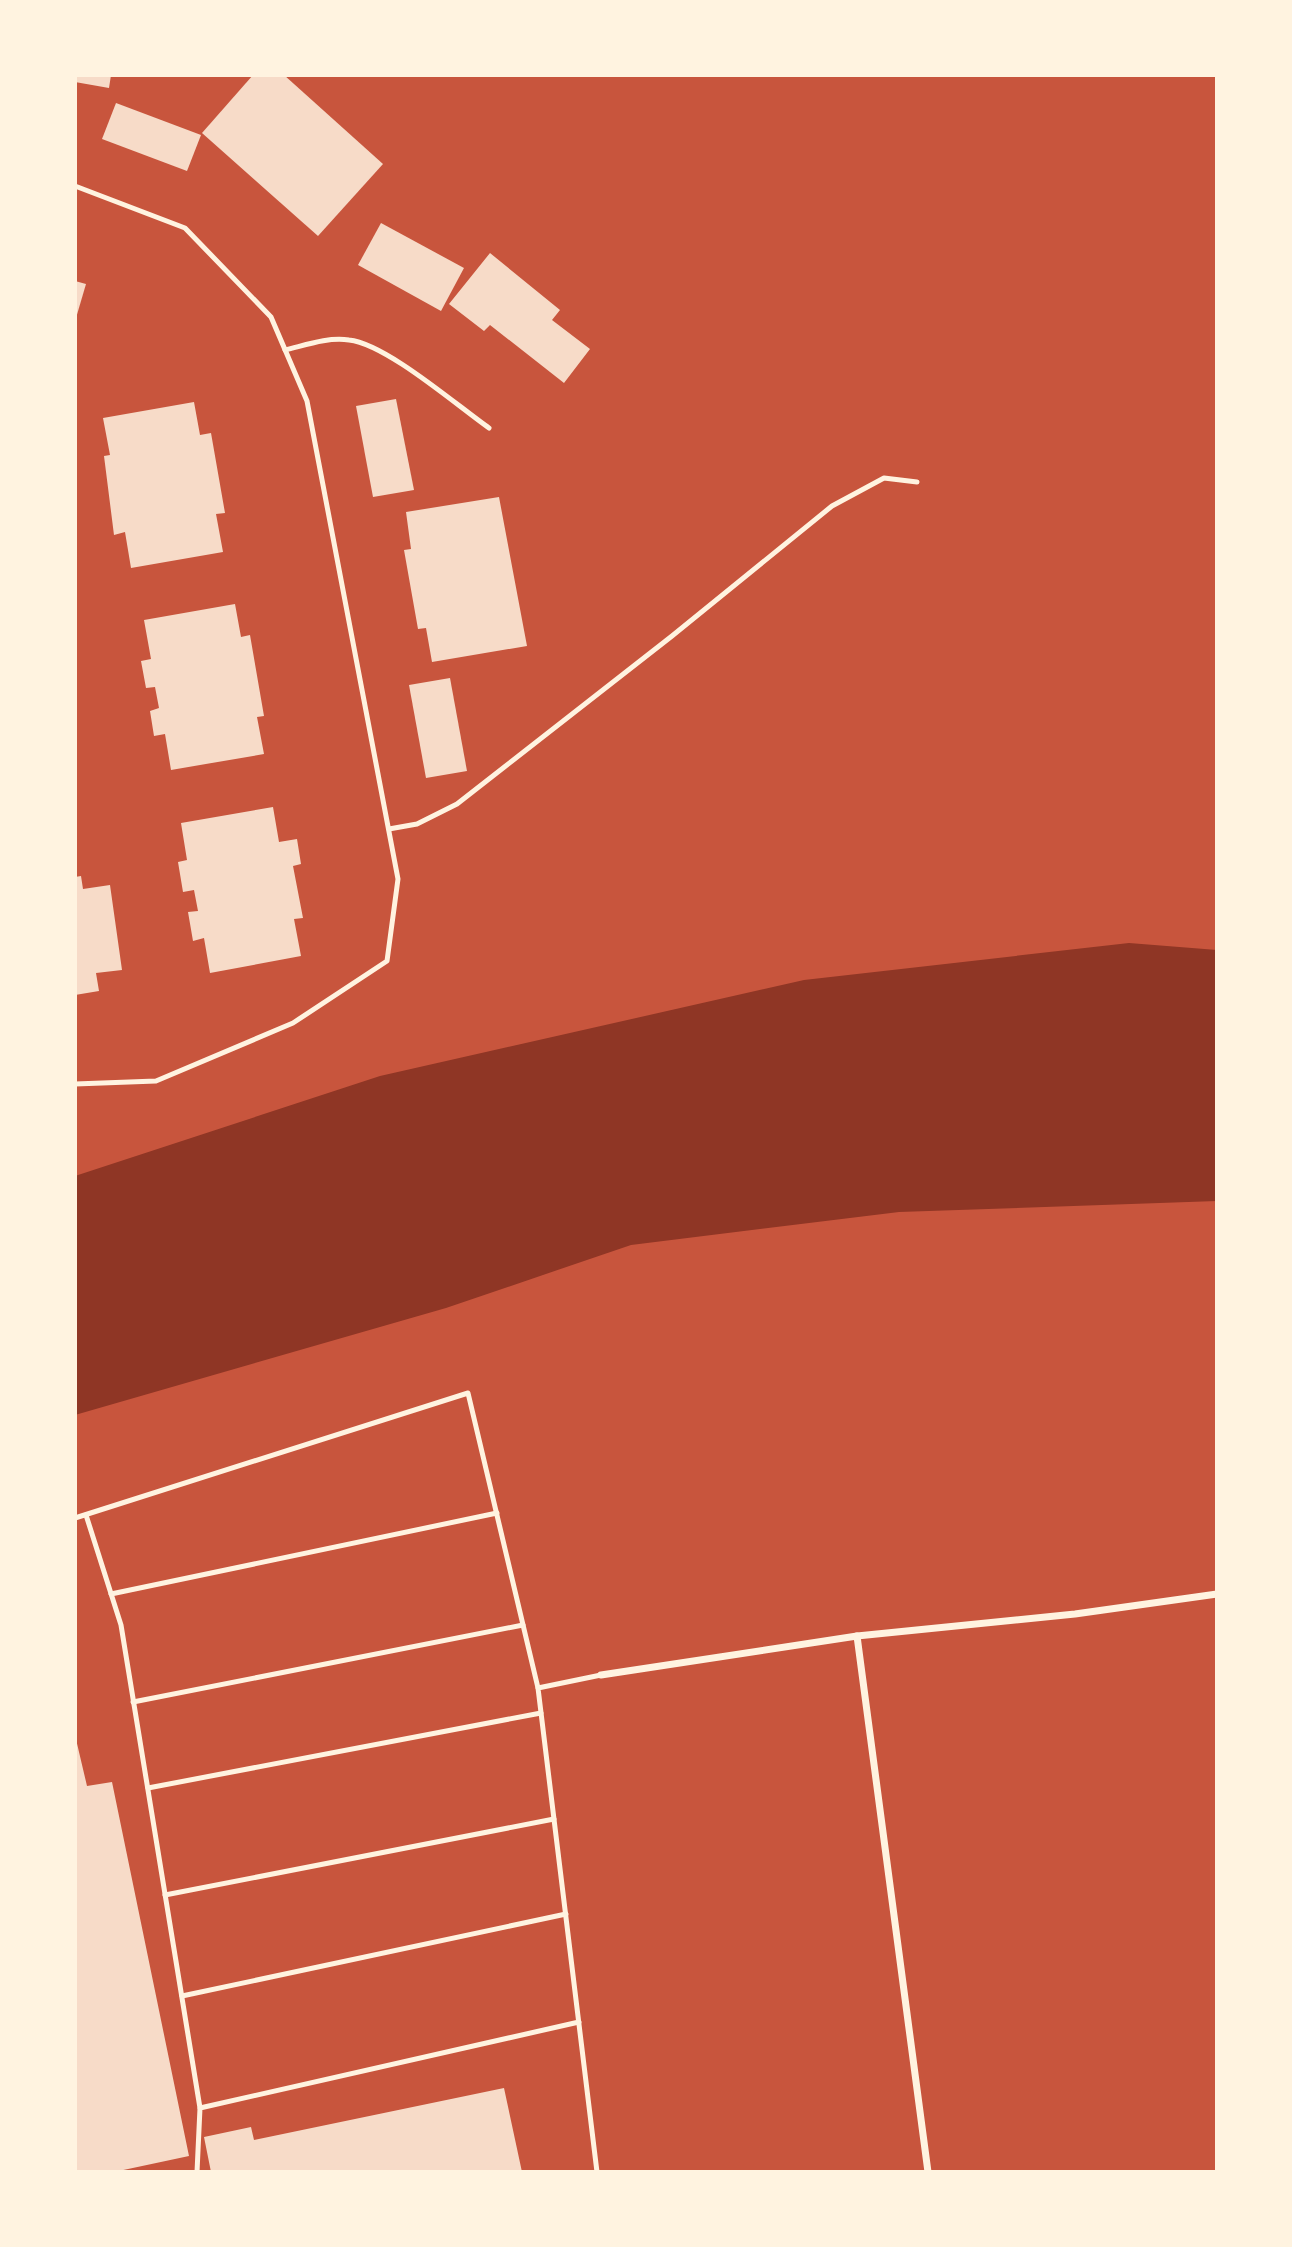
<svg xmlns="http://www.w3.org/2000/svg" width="1292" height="2247" font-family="Inter,sans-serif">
<rect width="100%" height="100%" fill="#c8553d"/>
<path fill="#8f3625" d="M 1129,943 L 1217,950 L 1217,1201 L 899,1212 L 631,1245 L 446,1308 L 75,1415 L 75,1176 L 380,1076 L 804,980 Z"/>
<g fill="#f7dbc8">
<path d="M 75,75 L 111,75 L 109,88 L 75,82 Z"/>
<path d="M 253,75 L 284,75 L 383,164 L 318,236 L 202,133 Z"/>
<path d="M 116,103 L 201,135 L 187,171 L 102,139 Z"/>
<path d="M 381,223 L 464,268 L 441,311 L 358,265 Z"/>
<path d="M 490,253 L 560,310 L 552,320 L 590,349 L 564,383 L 490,325 L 484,331 L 449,304 Z"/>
<path d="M 75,281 L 86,284 L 76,318 L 75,318 Z"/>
<path d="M 396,399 L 414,490 L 373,497 L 356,406 Z"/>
<path d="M 194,402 L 200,435 L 211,433 L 225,513 L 216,514 L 223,552 L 131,568 L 125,532 L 114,535 L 104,456 L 110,455 L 103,418 Z"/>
<path d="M 499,497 L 527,646 L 432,662 L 426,628 L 418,629 L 404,550 L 411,549 L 406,512 Z"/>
<path d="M 235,604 L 241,637 L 250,635 L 264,716 L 257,717 L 264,754 L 171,770 L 165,734 L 154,736 L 150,711 L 159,708 L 155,687 L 146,688 L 141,661 L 151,659 L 144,620 Z"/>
<path d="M 450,678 L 467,771 L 426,778 L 409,685 Z"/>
<path d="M 273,807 L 279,842 L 297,839 L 301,864 L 293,866 L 303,918 L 294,919 L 301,956 L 210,973 L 204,938 L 193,941 L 188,912 L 198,911 L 194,890 L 183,892 L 178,862 L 187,860 L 181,823 Z"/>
<path d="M 81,876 L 83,889 L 110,885 L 122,970 L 96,973 L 99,991 L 75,995 L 75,877 Z"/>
<path d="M 75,1735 L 87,1786 L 112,1782 L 189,2156 L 114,2172 L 75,2172 Z"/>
<path d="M 504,2088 L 522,2172 L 211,2172 L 204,2137 L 251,2127 L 254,2140 Z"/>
</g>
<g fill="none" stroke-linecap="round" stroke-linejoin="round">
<g stroke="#fff3e0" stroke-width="5">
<path d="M 75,186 L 185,228 L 271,317 L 307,401 L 398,879 L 387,961 L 293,1023 L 156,1081 L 75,1084"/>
<path d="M 285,350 C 306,345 327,337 349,340 C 386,344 455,404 489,428"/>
<path d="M 389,829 L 417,824 L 457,804 L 672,636 L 832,506 L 884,478 L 917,482"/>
<path d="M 86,1515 L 121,1625 L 200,2108"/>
<path d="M 75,1518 L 468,1393 L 538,1688"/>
<path d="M 111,1594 L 497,1513"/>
<path d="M 133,1702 L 523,1625"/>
<path d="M 148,1788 L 541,1713"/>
<path d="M 165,1895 L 554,1819"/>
<path d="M 182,1996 L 566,1914"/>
<path d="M 197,2172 L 200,2108 L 579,2022"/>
<path d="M 597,2172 L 538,1688 L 601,1675"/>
</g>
<g stroke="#fff3e0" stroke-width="7">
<path d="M 857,1636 L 928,2172"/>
<path d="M 601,1675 L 857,1636 L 1075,1614 L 1217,1594"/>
</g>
</g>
<rect width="1292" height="2247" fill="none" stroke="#fff3e0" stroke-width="154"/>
</svg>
